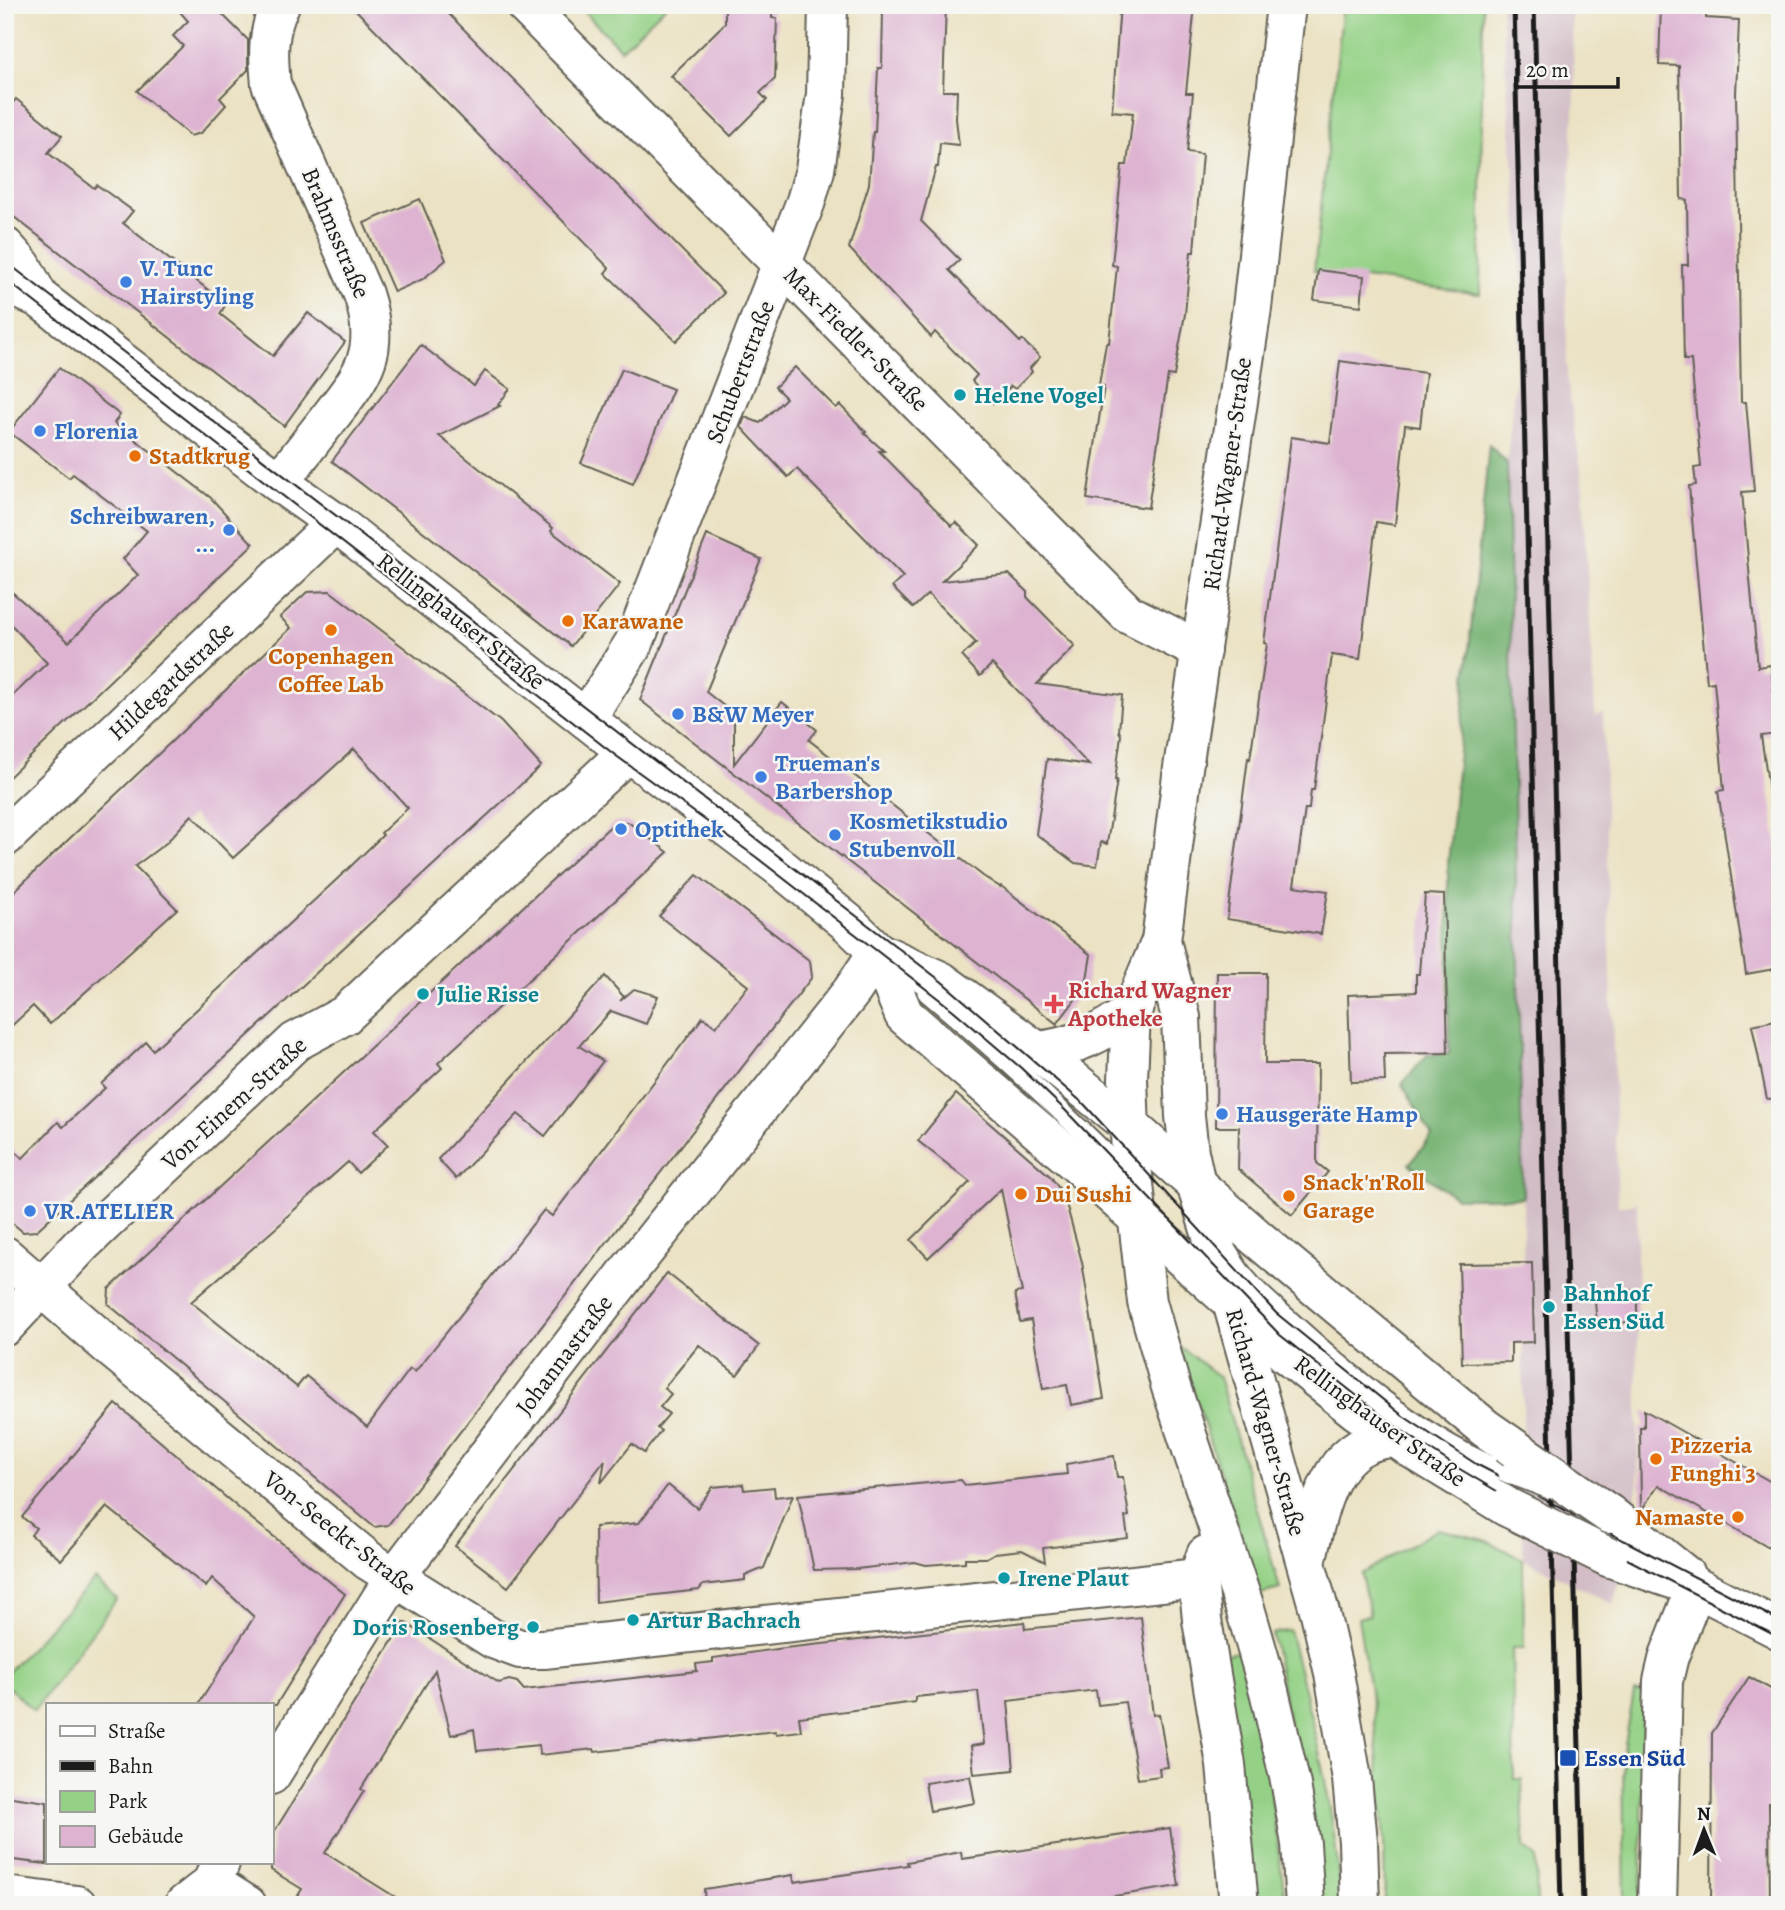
<svg xmlns="http://www.w3.org/2000/svg" width="1785" height="1910" font-family="Alegreya,serif">
<rect width="100%" height="100%" fill="#f6f6f2"/>
<filter id="ink" filterUnits="userSpaceOnUse"><feTurbulence type="fractalNoise" baseFrequency=".0143" numOctaves="2"/><feDisplacementMap in="SourceGraphic" scale="14" xChannelSelector="R" yChannelSelector="G"/><feConvolveMatrix kernelMatrix="1 2 1 2 8 2 1 2 1" color-interpolation-filters="sRGB"/></filter>
<filter id="wash" filterUnits="userSpaceOnUse"><feTurbulence type="fractalNoise" baseFrequency=".00686" numOctaves="4" result="noise"/><feDisplacementMap in="SourceGraphic" scale="28" xChannelSelector="R" yChannelSelector="G"/><feGaussianBlur stdDeviation="1.57" result="paint"/><feColorMatrix in="noise" values="0 0 0 0 0 0 0 0 0 0 0 0 0 0 0 0 0 1.4 0 .05"/><feComposite in="paint" operator="in"/></filter>
<g filter="url(#wash)">
<rect width="100%" height="100%" fill="#ebe2c3"/>
<path fill="#d2bdc6" d="M 1501,5 L 1571,5 L 1575,96 L 1566,249 L 1567,377 L 1582,477 L 1595,716 L 1603,712 L 1618,1207 L 1637,1202 L 1638,1482 L 1624,1562 L 1613,1604 L 1523,1559 L 1523,1198 L 1507,463 L 1523,292 Z"/>
<g fill="#94d186" stroke="#587651" stroke-width="2">
<path d="M 578,5 L 667,5 L 621,50 Z"/>
<path d="M 1343,5 L 1483,5 L 1480,294 L 1314,271 Z"/>
<path d="M 1178,1345 L 1219,1377 L 1280,1589 L 1260,1594 Z"/>
<path d="M 1438,1529 L 1485,1540 L 1523,1559 L 1524,1648 L 1512,1648 L 1514,1779 L 1522,1779 L 1524,1848 L 1536,1857 L 1537,1905 L 1385,1905 L 1384,1841 L 1374,1715 L 1358,1618 L 1370,1615 L 1361,1574 Z"/>
<path d="M 95,1579 L 117,1599 L 34,1711 L 5,1684 L 5,1675 Z"/>
<path d="M 1289,1630 C 1312,1721 1337,1810 1340,1905 L 1323,1905 L 1272,1634 Z"/>
<path d="M 1240,1651 L 1270,1787 L 1286,1905 L 1253,1905 L 1225,1655 Z"/>
<path d="M 1634,1692 L 1644,1693 L 1641,1905 L 1625,1905 L 1623,1756 Z"/>
</g>
<path fill="#77b373" stroke="#4a6848" stroke-width="2" d="M 1489,445 L 1507,463 L 1523,1198 L 1456,1198 L 1409,1164 L 1432,1136 L 1402,1084 L 1427,1055 L 1449,1054 L 1448,864 Z"/>
<g id="blocks">
<g fill="#ddb3d1">
<path d="M 174,5 L 213,5 L 248,40 L 248,70 L 220,98 L 226,105 L 201,133 L 190,136 L 137,91 L 183,46 L 173,36 L 188,21 Z"/>
<path d="M 351,5 L 440,5 L 724,293 L 676,341 L 605,273 L 609,268 Z"/>
<path d="M 725,5 L 772,5 L 772,18 L 777,18 L 775,79 L 760,93 L 767,100 L 731,136 L 671,76 L 725,23 Z"/>
<path d="M 883,5 L 946,5 L 943,91 L 957,91 L 956,119 L 959,145 L 940,143 L 938,167 L 936,167 L 921,221 L 960,260 L 949,270 L 1020,342 L 1022,340 L 1040,357 L 1030,368 L 1032,372 L 1015,389 L 1011,386 L 993,403 L 972,381 L 977,375 L 935,332 L 931,337 L 849,248 L 869,184 L 873,132 L 875,132 L 878,68 L 882,68 Z"/>
<path d="M 1120,5 L 1195,5 L 1186,93 L 1193,93 L 1187,152 L 1202,154 L 1197,213 L 1194,252 L 1191,252 L 1185,314 L 1174,376 L 1168,375 L 1148,508 L 1087,499 L 1104,386 L 1099,385 L 1106,343 L 1109,343 L 1117,266 L 1112,265 L 1122,165 L 1127,165 L 1133,113 L 1112,111 Z"/>
<path d="M 1661,5 L 1706,5 L 1706,18 L 1739,20 L 1736,94 L 1741,402 L 1746,402 L 1754,491 L 1742,492 L 1758,667 L 1771,665 L 1777,734 L 1761,736 L 1780,862 L 1780,968 L 1746,974 L 1718,791 L 1724,790 L 1714,682 L 1707,683 L 1689,486 L 1696,485 L 1694,468 L 1701,467 L 1691,360 L 1684,360 L 1682,265 L 1688,265 L 1687,200 L 1681,199 L 1679,66 L 1659,65 Z"/>
<path d="M 16,99 L 62,136 L 48,153 L 94,188 L 97,185 L 133,211 L 123,223 L 226,304 L 220,314 L 273,356 L 308,313 L 345,342 L 284,426 L 5,210 L 5,113 Z"/>
<path d="M 420,199 L 446,260 L 423,279 L 394,292 L 364,223 Z"/>
<path d="M 1318,270 L 1364,276 L 1361,306 L 1314,300 Z"/>
<path d="M 421,345 L 474,386 L 485,371 L 510,389 L 498,405 L 500,406 L 439,436 L 553,528 L 551,531 L 620,584 L 571,646 L 332,461 Z"/>
<path d="M 1340,361 L 1426,373 L 1420,427 L 1405,425 L 1395,525 L 1376,522 L 1360,659 L 1332,655 L 1314,790 L 1311,790 L 1309,809 L 1305,809 L 1294,886 L 1328,891 L 1321,934 L 1227,919 L 1248,758 L 1250,759 L 1267,644 L 1264,643 L 1291,437 L 1330,443 Z"/>
<path d="M 795,367 L 836,408 L 840,405 L 866,432 L 864,433 L 884,451 L 879,451 L 952,526 L 956,522 L 979,545 L 942,581 L 1009,574 L 1027,591 L 1027,597 L 1075,646 L 1037,684 L 1122,695 L 1119,731 L 1121,735 L 1115,780 L 1117,780 L 1107,844 L 1101,842 L 1097,866 L 1075,863 L 1036,834 L 1047,759 L 1089,765 L 992,664 L 980,676 L 962,656 L 976,643 L 928,594 L 913,608 L 892,587 L 903,577 L 797,469 L 788,477 L 741,427 L 745,417 L 760,423 L 786,398 L 775,387 Z"/>
<path d="M 59,368 L 120,415 L 114,423 L 211,498 L 253,544 L 5,781 L 5,703 L 47,663 L 5,618 L 5,586 L 69,642 L 138,575 L 123,559 L 147,531 L 73,474 L 69,478 L 9,432 Z"/>
<path d="M 622,369 L 673,389 L 633,484 L 581,463 Z"/>
<path d="M 707,535 L 761,559 L 706,692 L 734,714 L 734,764 L 782,702 L 817,730 L 809,740 L 983,876 L 1000,887 L 1001,886 L 1091,955 L 1086,985 L 1057,1024 L 640,700 Z"/>
<path d="M 330,591 L 501,722 L 541,766 L 36,1231 L 23,1232 L 5,1217 L 5,1144 L 23,1158 L 58,1122 L 63,1127 L 105,1088 L 101,1084 L 146,1042 L 153,1050 L 348,869 L 383,835 L 381,833 L 408,808 L 354,749 L 233,858 L 192,815 L 166,843 L 135,866 L 177,909 L 50,1024 L 33,1006 L 5,1032 L 5,900 L 291,628 L 280,617 L 307,592 Z"/>
<path d="M 615,822 L 628,822 L 668,852 L 438,1063 L 442,1068 L 374,1131 L 388,1145 L 358,1173 L 348,1162 L 284,1219 L 285,1220 L 191,1302 L 297,1387 L 306,1376 L 367,1427 L 410,1369 L 415,1372 L 544,1210 L 552,1216 L 703,1017 L 716,1027 L 748,986 L 659,916 L 697,875 L 810,961 L 812,977 L 388,1525 L 374,1527 L 108,1304 L 109,1289 Z"/>
<path d="M 1425,894 L 1444,895 L 1448,1053 L 1384,1054 L 1385,1081 L 1351,1082 L 1348,995 L 1416,992 L 1416,974 L 1419,974 Z"/>
<path d="M 1217,973 L 1266,973 L 1265,1064 L 1318,1064 L 1317,1163 L 1328,1172 L 1292,1215 L 1238,1169 L 1239,1127 L 1216,1127 Z"/>
<path d="M 605,976 L 624,997 L 620,1001 L 634,989 L 658,996 L 646,1024 L 611,1011 L 579,1046 L 603,1061 L 545,1136 L 518,1114 L 456,1179 L 438,1159 Z"/>
<path d="M 1780,1019 L 1780,1098 L 1767,1099 L 1752,1025 Z"/>
<path d="M 956,1094 L 1051,1177 L 1064,1196 L 1082,1262 L 1104,1399 L 1071,1405 L 1067,1385 L 1043,1389 L 1031,1320 L 1020,1322 L 1015,1293 L 1022,1292 L 1001,1189 L 928,1258 L 911,1240 L 970,1182 L 918,1141 Z"/>
<path d="M 1532,1263 L 1534,1342 L 1511,1343 L 1511,1362 L 1462,1363 L 1459,1264 Z"/>
<path d="M 667,1273 L 759,1346 L 737,1375 L 699,1345 L 664,1388 L 671,1394 L 660,1407 L 669,1414 L 657,1428 L 661,1431 L 644,1453 L 632,1444 L 601,1483 L 605,1460 L 508,1587 L 455,1546 Z"/>
<path d="M 1637,1290 L 1637,1322 L 1597,1323 L 1594,1292 Z"/>
<path d="M 116,1404 L 242,1511 L 345,1594 L 276,1705 L 198,1705 L 254,1617 L 212,1578 L 206,1587 L 107,1507 L 61,1560 L 31,1535 L 36,1528 L 22,1517 Z"/>
<path d="M 1644,1410 L 1780,1487 L 1780,1554 L 1658,1485 L 1641,1511 L 1640,1427 L 1644,1427 Z"/>
<path d="M 1114,1456 L 1117,1477 L 1123,1477 L 1129,1516 L 1125,1517 L 1128,1538 L 1043,1548 L 1045,1562 L 1022,1550 L 995,1553 L 986,1558 L 965,1558 L 965,1562 L 926,1565 L 915,1562 L 857,1569 L 814,1570 L 798,1495 L 961,1480 L 965,1485 L 1067,1474 L 1066,1464 Z"/>
<path d="M 743,1484 L 744,1490 L 774,1487 L 775,1497 L 793,1495 L 764,1568 L 745,1576 L 745,1580 L 703,1585 L 699,1590 L 596,1602 L 595,1527 L 639,1523 L 668,1485 L 697,1508 L 713,1487 Z"/>
<path d="M 1141,1617 L 1153,1715 L 1159,1714 L 1168,1767 L 1159,1768 L 1160,1776 L 1138,1779 L 1125,1702 L 1098,1705 L 1096,1690 L 1008,1701 L 1014,1770 L 974,1774 L 971,1746 L 984,1744 L 978,1691 L 915,1697 L 915,1702 L 799,1717 L 801,1731 L 776,1734 L 775,1731 L 595,1752 L 594,1749 L 540,1755 L 539,1745 L 477,1751 L 474,1729 L 451,1735 L 435,1670 L 361,1789 L 364,1791 L 325,1853 L 408,1905 L 292,1905 L 302,1889 L 271,1870 L 271,1837 L 404,1622 L 499,1683 L 509,1680 L 517,1682 L 524,1690 L 697,1671 L 696,1664 L 713,1662 L 713,1658 L 785,1648 L 1024,1622 L 1025,1629 Z"/>
<path d="M 1749,1677 L 1780,1694 L 1780,1758 L 1774,1755 L 1774,1803 L 1769,1803 L 1770,1905 L 1711,1905 L 1712,1733 Z"/>
<path d="M 970,1776 L 975,1803 L 930,1811 L 925,1783 Z"/>
<path d="M 5,1796 L 47,1802 L 47,1864 L 5,1859 Z"/>
<path d="M 1170,1828 L 1179,1886 L 1056,1905 L 705,1905 L 704,1889 L 793,1875 L 794,1882 L 908,1865 L 907,1862 L 961,1852 L 962,1859 Z"/>
</g>
</g>
</g>
<g filter="url(#ink)">
<use href="#blocks" fill-opacity="0" stroke="#646156" stroke-width="2"/>
<g fill="none" stroke-linecap="round" stroke-linejoin="round">
<defs>
<g id="lane">
<path d="M 927,992 C 976,1033 1024,1075 1069,1119 C 1090,1139 1115,1159 1125,1185"/>
<path d="M 1230,1255 C 1242,1281 1269,1302 1290,1321 C 1355,1380 1426,1441 1508,1473"/>
</g>
<g id="street">
<path d="M 525,5 L 1128,614 L 1201,651"/>
<path d="M 278,482 C 295,463 310,442 326,422 C 361,377 383,354 363,294 L 271,84 C 268,55 267,32 280,5"/>
<path d="M 586,719 L 634,643 L 806,201 L 815,170 L 826,94 L 828,5"/>
<path d="M 5,837 L 336,523"/>
<path d="M 5,1256 L 111,1348 L 369,1561 L 493,1639 L 520,1649 L 544,1649 L 1198,1578"/>
<path d="M 5,1326 L 82,1244 L 295,1042 L 345,1015 L 628,752"/>
<path d="M 1206,1555 L 1198,1578 L 1202,1620 L 1226,1765 L 1239,1905"/>
<path d="M 271,1775 L 394,1578 L 627,1273 L 852,991 L 878,952"/>
<path d="M 212,1883 L 247,1905"/>
<path d="M 5,1896 L 77,1905"/>
<path d="M 184,1905 L 212,1883 L 220,1863"/>
<path d="M 1657,1905 L 1663,1681 L 1669,1656 L 1696,1587"/>
</g>
<g id="secondary">
<path d="M 5,247 L 22,266 L 39,298"/>
<path d="M 5,283 L 39,298 L 278,482 L 336,523 L 628,752 L 781,868 L 848,923 L 878,952 L 941,981 L 1037,1051 L 1131,1127 L 1258,1239 L 1485,1428 L 1508,1444"/>
<path d="M 878,952 L 904,1015 L 1076,1163 L 1232,1302 L 1286,1354 L 1357,1411 L 1409,1447 L 1507,1507"/>
<path d="M 1037,1051 C 1075,1047 1099,1034 1131,1013"/>
<path d="M 1609,1514 L 1685,1575"/>
<path d="M 1608,1557 L 1696,1587 L 1780,1630"/>
<path d="M 1306,1562 C 1319,1510 1328,1439 1396,1438"/>
</g>
<g id="primary">
<path d="M 1286,5 L 1252,308 L 1183,768 L 1161,941 L 1131,1013 L 1128,1079 L 1131,1157 L 1147,1302 L 1171,1387 L 1245,1608 L 1269,1691 L 1291,1785 L 1301,1844 L 1305,1905"/>
<path d="M 1161,941 L 1181,1017 L 1185,1116 L 1189,1152 L 1196,1184 L 1232,1302 L 1320,1613 L 1334,1673 L 1352,1779 L 1358,1842 L 1360,1905"/>
</g>
</defs>
<use href="#lane" stroke="#646156" stroke-width="23"/>
<use href="#street" stroke="#646156" stroke-width="42"/>
<use href="#secondary" stroke="#646156" stroke-width="42"/>
<use href="#primary" stroke="#646156" stroke-width="42"/>
<use href="#lane" stroke="#fff" stroke-width="19"/>
<use href="#street" stroke="#fff" stroke-width="38"/>
<use href="#secondary" stroke="#fff" stroke-width="38"/>
<use href="#primary" stroke="#fff" stroke-width="38"/>
<g stroke="#1c1c1c" stroke-width="2">
<path d="M 5,261 L 941,981 L 1084,1104 L 1276,1313 L 1403,1416 L 1476,1464 L 1780,1621"/>
<path d="M 5,279 L 615,755 L 756,857 L 953,1010 L 1021,1068 L 1065,1110 L 1280,1335 L 1395,1426 L 1458,1468 L 1507,1497 L 1780,1638"/>
</g>
<g stroke="#1c1c1c" stroke-width="5">
<path d="M 1514,5 L 1561,1905"/>
<path d="M 1534,5 L 1583,1905"/>
</g>
<defs>
<path id="lane-bridge" d="M 1508,1473 L 1550,1489"/>
<g id="secondary-bridge">
<path d="M 1508,1444 L 1609,1514"/>
<path d="M 1507,1507 L 1608,1557"/>
</g>
</defs>
<use href="#lane-bridge" stroke="#646156" stroke-width="23" stroke-linecap="butt"/>
<use href="#secondary-bridge" stroke="#646156" stroke-width="42" stroke-linecap="butt"/>
<use href="#lane-bridge" stroke="#fff" stroke-width="19"/>
<use href="#secondary-bridge" stroke="#fff" stroke-width="38"/>
</g>
</g>
<g fill="#3f7fe0" stroke="#f6f6f2" stroke-width="2.5">
<circle cx="126" cy="282" r="7"/>
<circle cx="40" cy="431" r="7"/>
<circle cx="229" cy="530" r="7"/>
<circle cx="678" cy="714" r="7"/>
<circle cx="761" cy="777" r="7"/>
<circle cx="621" cy="829" r="7"/>
<circle cx="835" cy="835" r="7"/>
<circle cx="1222" cy="1114" r="7"/>
<circle cx="30" cy="1211" r="7"/>
</g>
<g fill="#0f9aa8" stroke="#f6f6f2" stroke-width="2.5">
<circle cx="960" cy="395" r="7"/>
<circle cx="423" cy="994" r="7"/>
<circle cx="1549" cy="1307" r="7"/>
<circle cx="1004" cy="1578" r="7"/>
<circle cx="633" cy="1620" r="7"/>
<circle cx="533" cy="1627" r="7"/>
</g>
<g fill="#e8710a" stroke="#f6f6f2" stroke-width="2.5">
<circle cx="135" cy="456" r="7"/>
<circle cx="568" cy="621" r="7"/>
<circle cx="331" cy="630" r="7"/>
<circle cx="1021" cy="1194" r="7"/>
<circle cx="1289" cy="1196" r="7"/>
<circle cx="1656" cy="1459" r="7"/>
<circle cx="1738" cy="1517" r="7"/>
</g>
<path fill="#e0444e" stroke="#f6f6f2" stroke-width="2.5" d="M1050.5 993.5h7v7h7v7h-7v7h-7v-7h-7v-7h7z"/>
<rect fill="#1a4fb4" stroke="#f6f6f2" stroke-width="2.5" x="1559" y="1749" width="18" height="18" rx="3.5"/>
<g text-anchor="middle" dominant-baseline="central" stroke-width="5" stroke-linejoin="round" paint-order="stroke">
<g font-size="24" fill="#1c1c1c" stroke="#f6f6f2">
<text transform="translate(336 233) rotate(67)">Brahmsstraße</text>
<text transform="translate(856 339) rotate(45)">Max-Fiedler-Straße</text>
<text transform="translate(740 372) rotate(-69)">Schubertstraße</text>
<text transform="translate(1227 474) rotate(-82)">Richard-Wagner-Straße</text>
<text transform="translate(461 621) rotate(38)">Rellinghauser Straße</text>
<text transform="translate(171 681) rotate(-43)">Hildegardstraße</text>
<text transform="translate(234 1103) rotate(-42)">Von-Einem-Straße</text>
<text transform="translate(564 1355) rotate(-53)">Johannastraße</text>
<text transform="translate(1380 1421) rotate(36)">Rellinghauser Straße</text>
<text transform="translate(1266 1422) rotate(74)">Richard-Wagner-Straße</text>
<text transform="translate(340 1533) rotate(38)">Von-Seeckt-Straße</text>
</g>
<g font-size="24" font-weight="bold" fill="#366cbe" stroke="#f6f6f2" text-anchor="start">
<text x="140" y="268">V. Tunc<tspan x="140" dy="28">Hairstyling</tspan></text>
<text x="54" y="431">Florenia</text>
<text x="215" y="516" text-anchor="end">Schreibwaren,<tspan x="215" dy="28">...</tspan></text>
<text x="692" y="714">B&amp;W Meyer</text>
<text x="775" y="763">Trueman's<tspan x="775" dy="28">Barbershop</tspan></text>
<text x="849" y="821">Kosmetikstudio<tspan x="849" dy="28">Stubenvoll</tspan></text>
<text x="635" y="829">Optithek</text>
<text x="1236" y="1114">Hausgeräte Hamp</text>
<text x="44" y="1211">VR.ATELIER</text>
</g>
<g font-size="24" font-weight="bold" fill="#0d838f" stroke="#f6f6f2" text-anchor="start">
<text x="974" y="395">Helene Vogel</text>
<text x="437" y="994">Julie Risse</text>
<text x="1563" y="1293">Bahnhof<tspan x="1563" dy="28">Essen Süd</tspan></text>
<text x="1018" y="1578">Irene Plaut</text>
<text x="647" y="1620">Artur Bachrach</text>
<text x="519" y="1627" text-anchor="end">Doris Rosenberg</text>
</g>
<g font-size="24" font-weight="bold" fill="#c56008" stroke="#f6f6f2" text-anchor="start">
<text x="149" y="456">Stadtkrug</text>
<text x="582" y="621">Karawane</text>
<text x="331" y="656" text-anchor="middle">Copenhagen<tspan x="331" dy="28">Coffee Lab</tspan></text>
<text x="1303" y="1182">Snack'n'Roll<tspan x="1303" dy="28">Garage</tspan></text>
<text x="1035" y="1194">Dui Sushi</text>
<text x="1670" y="1445">Pizzeria<tspan x="1670" dy="28">Funghi 3</tspan></text>
<text x="1724" y="1517" text-anchor="end">Namaste</text>
</g>
<g font-size="24" font-weight="bold" fill="#be3a42" stroke="#f6f6f2" text-anchor="start">
<text x="1068" y="990">Richard Wagner<tspan x="1068" dy="28">Apotheke</tspan></text>
</g>
<g font-size="24" font-weight="bold" fill="#164399" stroke="#f6f6f2" text-anchor="start">
<text x="1584" y="1758">Essen Süd</text>
</g>
</g>
<rect width="1785" height="1910" fill="none" stroke="#f6f6f2" stroke-width="28"/>
<rect x="46" y="1703" width="228" height="161" fill="#f6f6f2" stroke="#9f9f9c" stroke-width="2"/>
<rect x="60" y="1726" width="35" height="10" fill="#ffffff" stroke="#9f9f9c" stroke-width="2"/>
<text x="108" y="1738" font-size="21" fill="#1c1c1c">Straße</text>
<rect x="60" y="1761" width="35" height="10" fill="#1c1c1c" stroke="#9f9f9c" stroke-width="2"/>
<text x="108" y="1773" font-size="21" fill="#1c1c1c">Bahn</text>
<rect x="60" y="1791" width="35" height="21" fill="#94d186" stroke="#9f9f9c" stroke-width="2"/>
<text x="108" y="1808" font-size="21" fill="#1c1c1c">Park</text>
<rect x="60" y="1826" width="35" height="21" fill="#ddb3d1" stroke="#9f9f9c" stroke-width="2"/>
<text x="108" y="1843" font-size="21" fill="#1c1c1c">Gebäude</text>
<g transform="translate(1704 1830) rotate(359)" stroke="#f6f6f2" stroke-width="5" paint-order="stroke">
<path d="M0-5L12 26L0 18L-12 26Z" fill="#1c1c1c"/>
<text y="-10" font-size="19" font-weight="bold" text-anchor="middle" fill="#1c1c1c">N</text>
</g>
<path d="M1516 77v10h102v-10" fill="none" stroke="#1c1c1c" stroke-width="3.5"/>
<text x="1526" y="77" font-size="21" fill="#1c1c1c" stroke="#f6f6f2" stroke-width="5" paint-order="stroke">20 m</text>
</svg>
